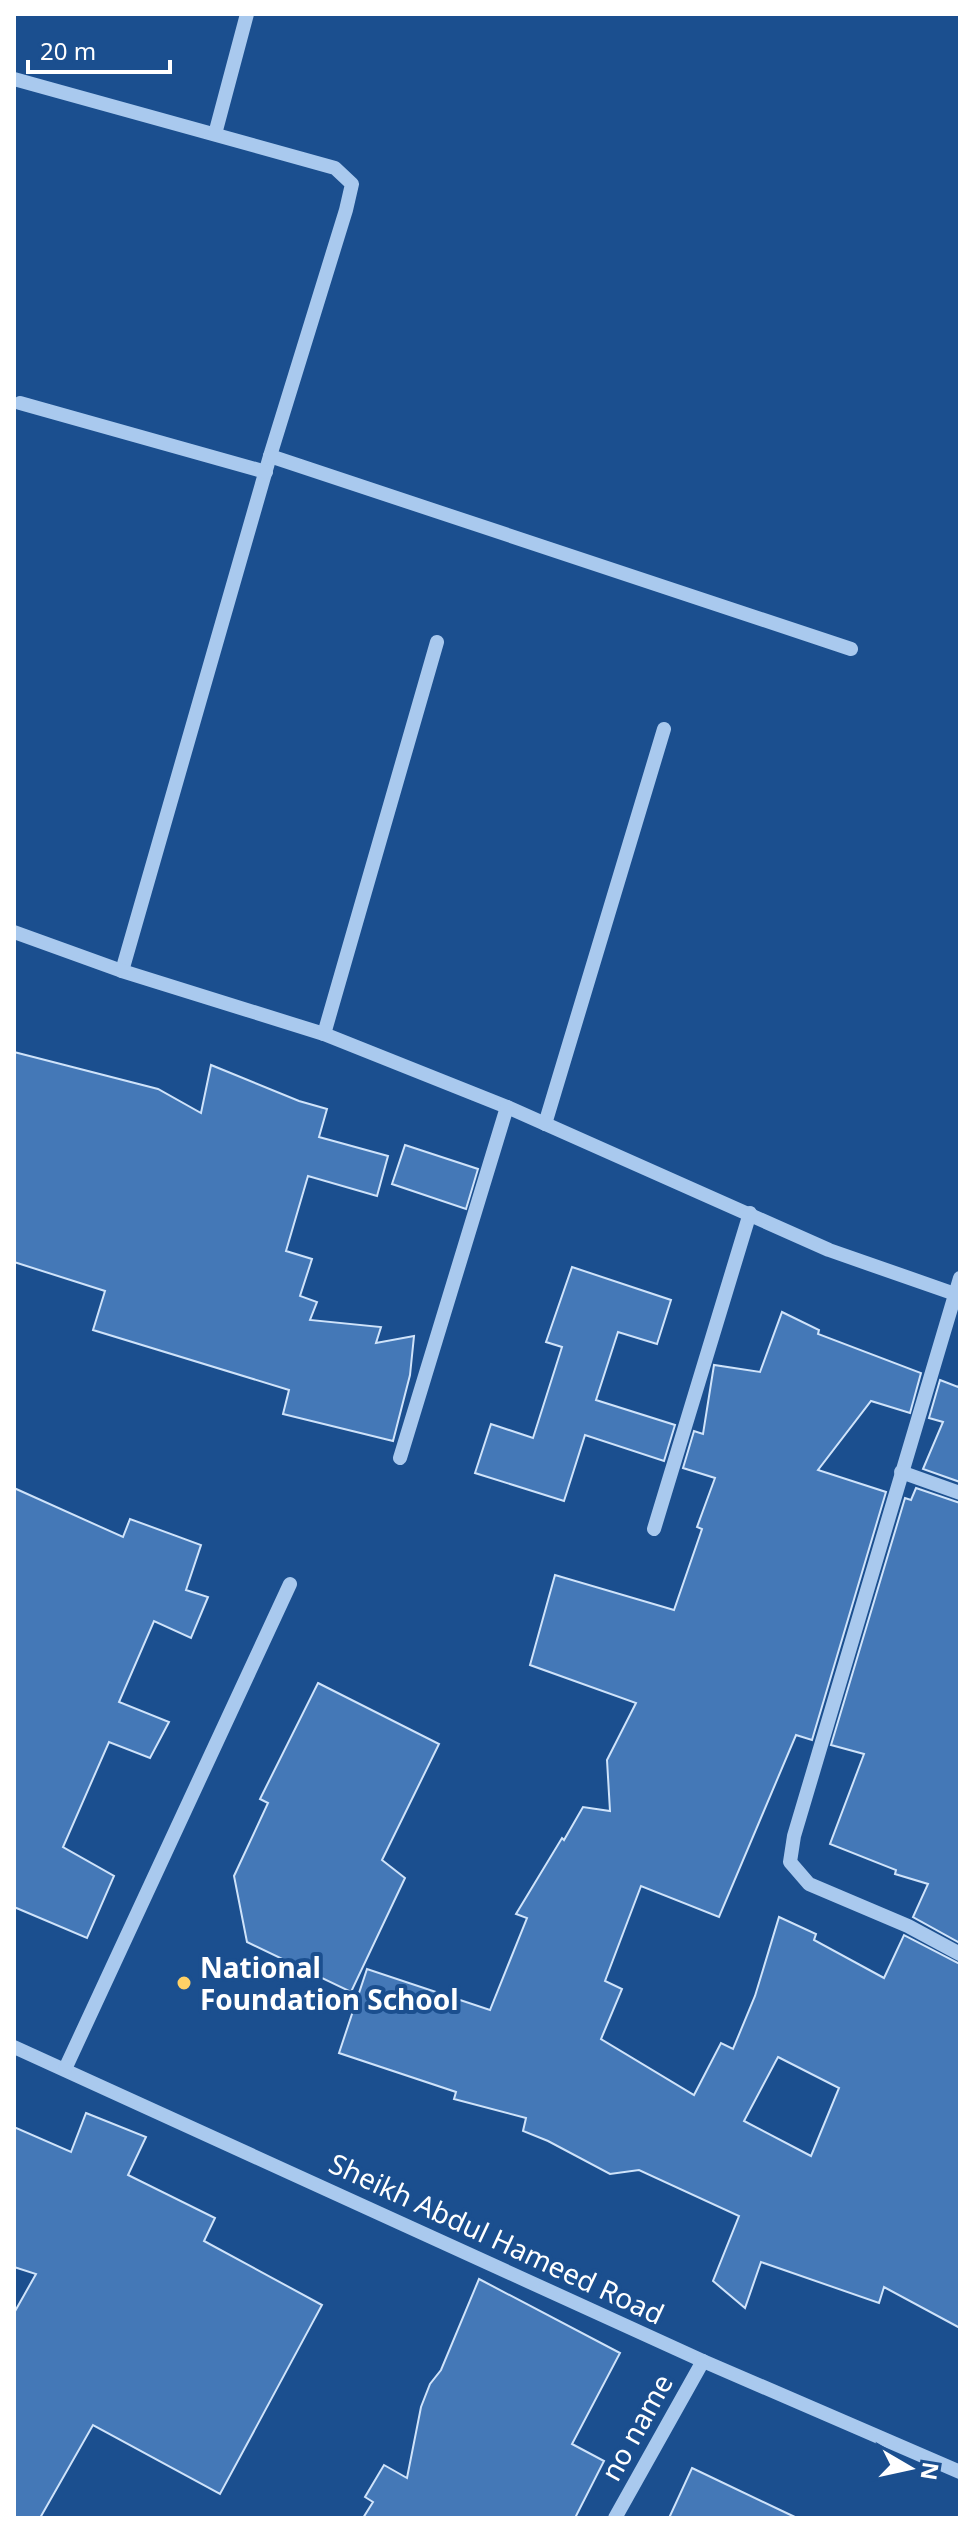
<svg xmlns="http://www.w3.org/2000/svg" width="974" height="2532" font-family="'Noto Sans',sans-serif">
<rect width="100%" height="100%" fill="#1b4f8f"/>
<g fill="#4478b7" stroke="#cfe3fa" stroke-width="2" fill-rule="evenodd">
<path d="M 14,1052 L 158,1089 L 201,1113 L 211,1065 L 299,1101 L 327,1109 L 319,1137 L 388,1156 L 377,1196 L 308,1176 L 286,1251 L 312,1259 L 300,1296 L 317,1302 L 310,1320 L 381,1327 L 376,1343 L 414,1336 L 410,1375 L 393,1441 L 283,1414 L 289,1390 L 93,1330 L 105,1291 L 14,1262 Z"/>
<path d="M 405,1145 L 478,1169 L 466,1209 L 392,1184 Z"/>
<path d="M 572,1267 L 671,1300 L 657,1344 L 618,1332 L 596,1400 L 675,1425 L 664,1461 L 585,1435 L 564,1501 L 475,1473 L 491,1424 L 533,1438 L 562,1347 L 546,1342 Z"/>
<path d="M 782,1312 L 819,1330 L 818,1334 L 921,1373 L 910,1413 L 871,1401 L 818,1470 L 886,1492 L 812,1740 L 796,1735 L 719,1917 L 641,1886 L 605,1981 L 622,1989 L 601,2039 L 694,2095 L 721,2043 L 733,2049 L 755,1996 L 779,1917 L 816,1934 L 814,1940 L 884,1978 L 904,1935 L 960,1964 L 960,2328 L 884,2287 L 879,2303 L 761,2262 L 745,2308 L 713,2281 L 739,2216 L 639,2170 L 610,2174 L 548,2141 L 523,2131 L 526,2118 L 454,2099 L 456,2092 L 339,2053 L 367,1969 L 490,2010 L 527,1918 L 516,1914 L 562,1838 L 564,1840 L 583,1807 L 610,1811 L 607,1760 L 636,1703 L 530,1665 L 555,1575 L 674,1610 L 702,1529 L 697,1527 L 715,1478 L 683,1468 L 694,1431 L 703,1434 L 714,1365 L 760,1372 ZM 778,2057 L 839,2088 L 811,2156 L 744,2121 Z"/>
<path d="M 940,1380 L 958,1387 L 960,1383 L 960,1482 L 923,1469 L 943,1422 L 929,1418 Z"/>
<path d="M 14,1488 L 123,1537 L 130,1519 L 201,1545 L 186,1590 L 208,1597 L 191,1638 L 154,1621 L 119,1702 L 169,1722 L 150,1758 L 109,1742 L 63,1847 L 114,1876 L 87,1938 L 14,1907 Z"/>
<path d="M 916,1488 L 960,1503 L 960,1943 L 913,1917 L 928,1884 L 895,1874 L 896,1870 L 830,1844 L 864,1754 L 831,1745 L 905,1498 L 911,1500 Z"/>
<path d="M 318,1683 L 439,1744 L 382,1860 L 405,1878 L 351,1992 L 247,1942 L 234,1876 L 268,1803 L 260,1799 Z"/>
<path d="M 86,2113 L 146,2137 L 128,2175 L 215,2218 L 204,2241 L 322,2305 L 220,2494 L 93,2425 L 40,2518 L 14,2518 L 14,2313 L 36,2274 L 14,2267 L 14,2127 L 71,2152 Z"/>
<path d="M 479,2279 L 620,2353 L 572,2444 L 604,2461 L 575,2518 L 363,2518 L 373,2502 L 365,2497 L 384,2465 L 407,2478 L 421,2407 L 430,2384 L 441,2370 Z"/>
<path d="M 692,2468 L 797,2518 L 669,2518 Z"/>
</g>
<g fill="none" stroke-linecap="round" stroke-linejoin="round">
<g stroke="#a9c9ee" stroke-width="14">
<path d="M 14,79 L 335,168 L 352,184 L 346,210 L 270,456 L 122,971"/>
<path d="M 215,134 L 247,14"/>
<path d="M 20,403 L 266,472"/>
<path d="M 270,456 L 851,649"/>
<path d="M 14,932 L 122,971 L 324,1034 L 507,1107 L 829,1250 L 955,1294"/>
<path d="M 324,1034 L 437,642"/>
<path d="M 545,1124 L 664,729"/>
<path d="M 960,1278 L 794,1836 L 790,1862 L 809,1884 L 908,1926 L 960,1954"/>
<path d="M 400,1458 L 507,1107"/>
<path d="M 901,1472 L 960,1493"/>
<path d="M 654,1529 L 750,1213"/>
<path d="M 14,2047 L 703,2361 L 960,2472"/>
<path d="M 65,2069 L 290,1584"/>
<path d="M 615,2518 L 703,2361"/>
</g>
</g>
<circle fill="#ffd166" stroke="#1b4f8f" stroke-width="3" cx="184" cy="1983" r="8"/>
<g text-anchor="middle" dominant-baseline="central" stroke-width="8" stroke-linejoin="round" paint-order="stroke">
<g font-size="28" font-weight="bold" fill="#fff" stroke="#1b4f8f" text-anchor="start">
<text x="200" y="1967">National<tspan x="200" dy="32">Foundation School</tspan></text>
</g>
<g font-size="28" fill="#fff" stroke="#1b4f8f">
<text transform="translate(497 2238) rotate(25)">Sheikh Abdul Hameed Road</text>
<text transform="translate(636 2427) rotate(-61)">no name</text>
</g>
</g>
<rect width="974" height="2532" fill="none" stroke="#ffffff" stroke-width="32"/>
<g transform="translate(910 2468) rotate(99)" stroke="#1b4f8f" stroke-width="6" paint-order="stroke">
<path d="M0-6L14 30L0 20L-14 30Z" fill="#ffffff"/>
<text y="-12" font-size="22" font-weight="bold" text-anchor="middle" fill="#ffffff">N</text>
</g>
<path d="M28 60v12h142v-12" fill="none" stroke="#ffffff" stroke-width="4"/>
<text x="40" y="60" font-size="24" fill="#ffffff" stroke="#1b4f8f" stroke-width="6" paint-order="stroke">20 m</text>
</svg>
